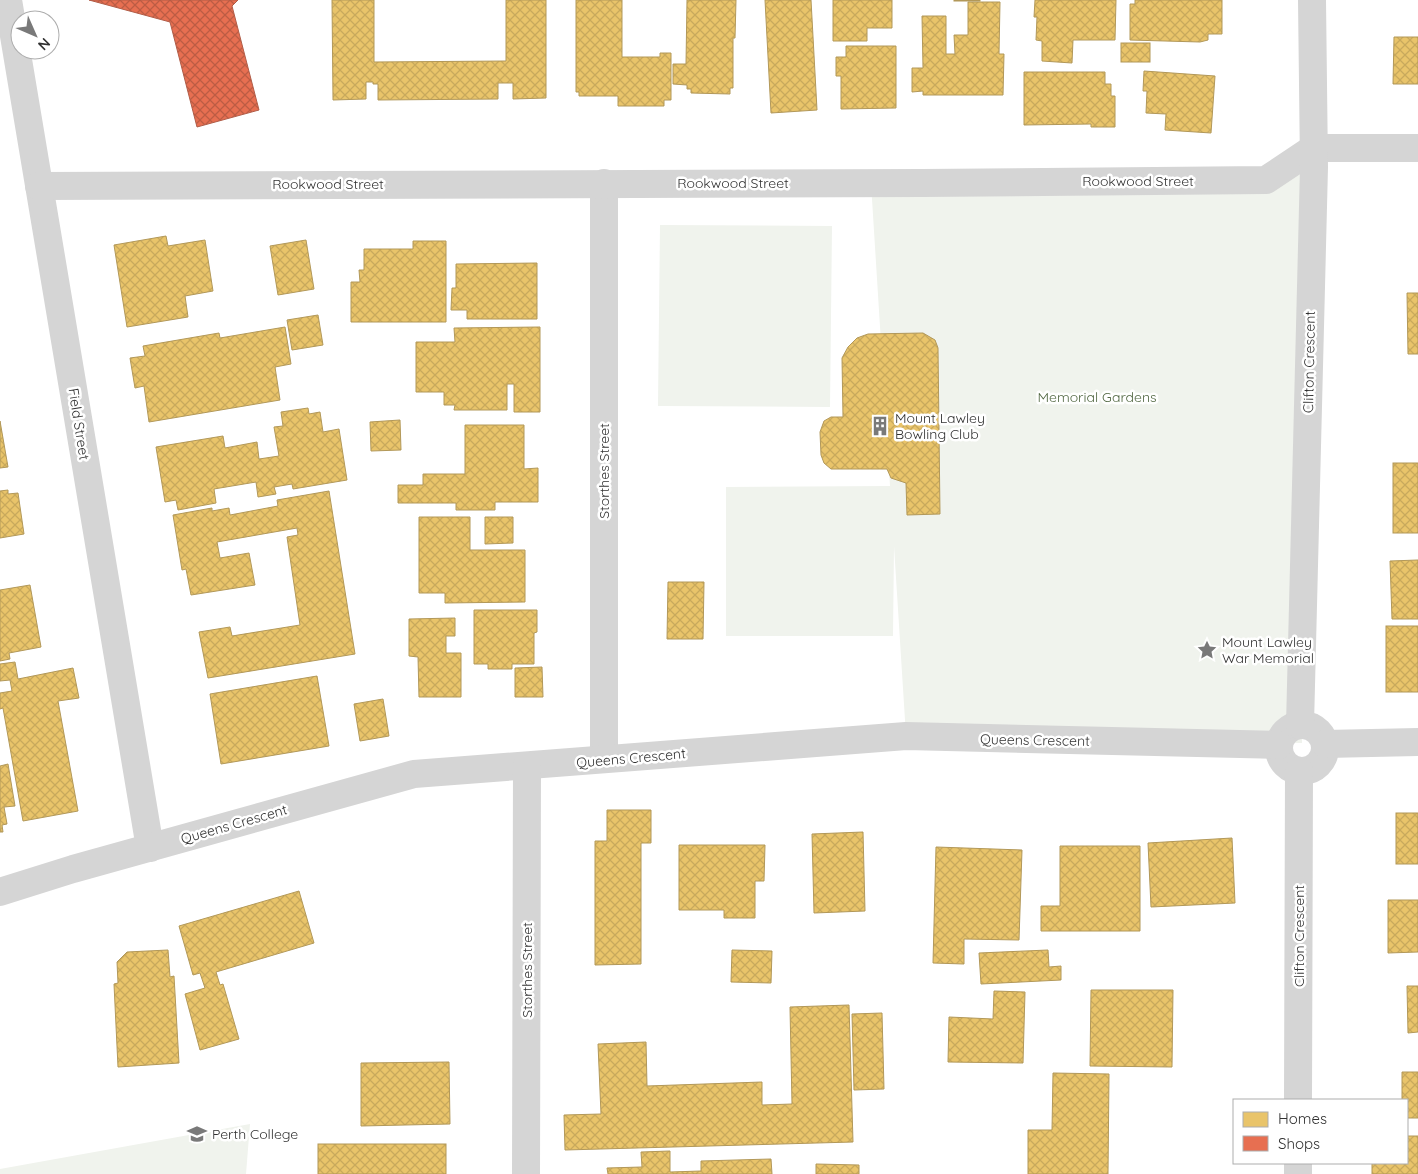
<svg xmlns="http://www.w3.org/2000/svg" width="1418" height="1174" font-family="Quicksand,sans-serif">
<defs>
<pattern id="homes-cross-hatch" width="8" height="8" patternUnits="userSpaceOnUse" patternTransform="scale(1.25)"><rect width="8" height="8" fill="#e9c46a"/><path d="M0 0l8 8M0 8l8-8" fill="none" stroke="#c8a95c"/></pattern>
<pattern id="shops-cross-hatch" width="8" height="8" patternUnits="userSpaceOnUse" patternTransform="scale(1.25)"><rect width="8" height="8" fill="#e76f51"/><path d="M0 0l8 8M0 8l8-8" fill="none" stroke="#bc5c44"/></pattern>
</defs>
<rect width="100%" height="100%" fill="#fff"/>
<g fill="#f0f3ed">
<path d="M 1314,167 L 1302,743 L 906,736 L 894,546 L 893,636 L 726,636 L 726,487 L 890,486 L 871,183 Z"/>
<path d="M 660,225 L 832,226 L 830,407 L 658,406 Z"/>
<path d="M 250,1124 L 246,1174 L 0,1174 L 0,1169 Z"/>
</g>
<g fill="url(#homes-cross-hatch)" stroke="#b29859">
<path d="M 332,0 L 374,0 L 374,62 L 506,61 L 506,0 L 546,0 L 546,98 L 513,99 L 513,83 L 498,83 L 498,99 L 378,100 L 378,84 L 373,84 L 373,82 L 366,82 L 366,99 L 333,100 Z"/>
<path d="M 576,0 L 622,0 L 622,57 L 660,57 L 660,53 L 671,53 L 671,100 L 664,100 L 664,106 L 618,106 L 618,96 L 579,96 L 579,92 L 576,92 Z"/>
<path d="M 687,0 L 736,0 L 735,38 L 733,38 L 733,88 L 730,88 L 730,94 L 691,93 L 691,89 L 687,89 L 687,85 L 673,84 L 673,64 L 686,64 Z"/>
<path d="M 765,0 L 811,0 L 817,110 L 771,113 Z"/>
<path d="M 833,0 L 892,0 L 892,28 L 867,28 L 867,41 L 833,41 Z"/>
<rect x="954" y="0" width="26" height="1"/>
<path d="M 1035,0 L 1116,0 L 1115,40 L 1073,40 L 1072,63 L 1042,61 L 1042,41 L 1036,40 L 1037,17 L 1034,17 Z"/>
<path d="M 1135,0 L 1222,0 L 1222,34 L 1208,34 L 1208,40 L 1200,42 L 1130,40 L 1130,4 L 1135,4 Z"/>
<path d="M 968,2 L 1000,2 L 999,54 L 1004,54 L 1003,95 L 923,95 L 923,91 L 912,92 L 912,68 L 923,68 L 922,16 L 946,16 L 946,54 L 955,54 L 954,35 L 968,35 Z"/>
<path d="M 1394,37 L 1418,37 L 1418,84 L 1393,84 Z"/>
<rect x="1121" y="43" width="29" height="19"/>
<path d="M 846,46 L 896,46 L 896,108 L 841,109 L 841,76 L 836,76 L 836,57 L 846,57 Z"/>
<path d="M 1144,71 L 1215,76 L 1211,133 L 1165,130 L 1166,114 L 1146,113 L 1147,91 L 1143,91 Z"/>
<path d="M 1024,72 L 1105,72 L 1105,84 L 1111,84 L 1111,96 L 1115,96 L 1115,127 L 1091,127 L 1091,124 L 1024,125 Z"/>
<path d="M 166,236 L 168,246 L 205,240 L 213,291 L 185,296 L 188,317 L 127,327 L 114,245 Z"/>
<path d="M 306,240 L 314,289 L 278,295 L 270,246 Z"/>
<path d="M 413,241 L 446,241 L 446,322 L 351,322 L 351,282 L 360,282 L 359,270 L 364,270 L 364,249 L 413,249 Z"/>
<path d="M 537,263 L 537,319 L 467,319 L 467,310 L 451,310 L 452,288 L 456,288 L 456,264 Z"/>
<path d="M 1407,293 L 1418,293 L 1418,354 L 1408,354 Z"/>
<path d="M 318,315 L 323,345 L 292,350 L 287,320 Z"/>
<path d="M 285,327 L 291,364 L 275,367 L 280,400 L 149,422 L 144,386 L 135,388 L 130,358 L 145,356 L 143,346 L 219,333 L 220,338 Z"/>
<path d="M 540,327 L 540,412 L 514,412 L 514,384 L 507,384 L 507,410 L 454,410 L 455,405 L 444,405 L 444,392 L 416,392 L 416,342 L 455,342 L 454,328 Z"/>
<path d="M 923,333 L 935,340 L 938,348 L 940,514 L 907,515 L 906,483 L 891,478 L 887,469 L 831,469 L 824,463 L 821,455 L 820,432 L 824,421 L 831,417 L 843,417 L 842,358 L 848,347 L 857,338 L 868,334 Z"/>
<path d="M 308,408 L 309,414 L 320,412 L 323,432 L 339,429 L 347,480 L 293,489 L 292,484 L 274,487 L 276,494 L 258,497 L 256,482 L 214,489 L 216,503 L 178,510 L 176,500 L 165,502 L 156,447 L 223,436 L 225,448 L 257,442 L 259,459 L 279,456 L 274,427 L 283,426 L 281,412 Z"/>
<path d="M 400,420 L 401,450 L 371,451 L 370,422 Z"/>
<path d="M 0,421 L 8,467 L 0,468 Z"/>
<path d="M 465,425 L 524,425 L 524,469 L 538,468 L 538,502 L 495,502 L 495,510 L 456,510 L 456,503 L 398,503 L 398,485 L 423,485 L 423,474 L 465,474 Z"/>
<rect x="1393" y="463" width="25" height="70"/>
<path d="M 8,490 L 8,494 L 18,493 L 24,534 L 0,538 L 0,491 Z"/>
<path d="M 329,491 L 355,654 L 208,678 L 199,632 L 230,627 L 232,636 L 300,625 L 287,537 L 298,535 L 297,528 L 217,542 L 220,558 L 249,553 L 255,585 L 191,595 L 186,569 L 182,570 L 173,515 L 212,508 L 212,511 L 229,508 L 230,515 L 278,506 L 277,500 Z"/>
<path d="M 419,517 L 470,517 L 470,550 L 525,550 L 525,602 L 445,603 L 445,593 L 419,593 Z"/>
<path d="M 485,517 L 513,517 L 513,543 L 485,544 Z"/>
<path d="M 1418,560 L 1418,619 L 1392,619 L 1390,561 Z"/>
<path d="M 668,582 L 704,582 L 703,639 L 667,639 Z"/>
<path d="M 30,585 L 41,647 L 9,653 L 10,659 L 0,661 L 0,590 Z"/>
<path d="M 474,610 L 537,610 L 537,632 L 534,633 L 534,664 L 512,664 L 512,669 L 488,669 L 488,664 L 474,664 Z"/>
<path d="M 455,618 L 455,636 L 446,636 L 446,653 L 461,653 L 461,697 L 419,697 L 418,657 L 409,656 L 409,619 Z"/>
<rect x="1386" y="626" width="32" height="66"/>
<path d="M 15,662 L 18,679 L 73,668 L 79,698 L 58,701 L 78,811 L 23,821 L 3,708 L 0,709 L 0,693 L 12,691 L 10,680 L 0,681 L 0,664 Z"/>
<path d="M 542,667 L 543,697 L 515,697 L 515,668 Z"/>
<path d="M 317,676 L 329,746 L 221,764 L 210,694 Z"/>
<path d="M 383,699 L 389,736 L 360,741 L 354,704 Z"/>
<path d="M 8,764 L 15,806 L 4,807 L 7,824 L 2,825 L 3,832 L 0,832 L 0,766 Z"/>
<path d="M 607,810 L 651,810 L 651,843 L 641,843 L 641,964 L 595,965 L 595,841 L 607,841 Z"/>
<rect x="1396" y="813" width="22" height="51"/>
<path d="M 863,832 L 865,911 L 814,913 L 812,834 Z"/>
<path d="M 1232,838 L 1235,903 L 1151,907 L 1148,843 Z"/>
<path d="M 679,845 L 765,845 L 764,881 L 755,881 L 755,918 L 724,918 L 724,910 L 679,910 Z"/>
<path d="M 1060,846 L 1140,846 L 1140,931 L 1041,931 L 1041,906 L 1060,906 Z"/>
<path d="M 936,847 L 1022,850 L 1019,940 L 964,939 L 964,964 L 933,963 Z"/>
<path d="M 299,891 L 314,943 L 216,972 L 220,985 L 223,984 L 239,1039 L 200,1050 L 185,994 L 205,988 L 200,973 L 193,975 L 179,926 Z"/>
<path d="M 1388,900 L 1418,900 L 1418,952 L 1388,953 Z"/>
<path d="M 168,950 L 170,977 L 174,976 L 179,1063 L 118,1067 L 114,984 L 118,983 L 117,962 L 127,952 Z"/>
<path d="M 732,950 L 772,951 L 771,983 L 731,982 Z"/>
<path d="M 1048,950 L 1049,967 L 1061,966 L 1061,980 L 981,984 L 979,953 Z"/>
<path d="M 1407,986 L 1418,986 L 1418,1032 L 1408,1033 Z"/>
<path d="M 1091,990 L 1173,990 L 1172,1067 L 1090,1066 Z"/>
<path d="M 994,991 L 1025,992 L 1023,1063 L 948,1062 L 949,1017 L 993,1019 Z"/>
<path d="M 849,1005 L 853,1142 L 565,1150 L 564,1115 L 601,1114 L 598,1044 L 646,1042 L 647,1086 L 762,1082 L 762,1105 L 792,1104 L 790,1007 Z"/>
<path d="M 882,1013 L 884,1089 L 854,1090 L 852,1014 Z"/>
<path d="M 449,1062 L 450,1124 L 361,1126 L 361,1063 Z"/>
<path d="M 1402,1072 L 1418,1072 L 1418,1118 L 1407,1118 L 1407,1100 L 1402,1100 Z"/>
<path d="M 1053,1073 L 1109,1074 L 1108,1174 L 1028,1174 L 1028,1130 L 1052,1130 Z"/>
<path d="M 1407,1136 L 1418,1136 L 1418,1174 L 1372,1174 L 1372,1163 L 1407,1163 Z"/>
<rect x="318" y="1144" width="128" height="30"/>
<path d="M 670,1151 L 670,1172 L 701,1171 L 701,1161 L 771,1159 L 772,1174 L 608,1174 L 607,1168 L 642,1167 L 641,1152 Z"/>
<path d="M 816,1164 L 859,1165 L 859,1174 L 816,1174 Z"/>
</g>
<path fill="url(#shops-cross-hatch)" stroke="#b05c47" d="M 89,0 L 238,0 L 232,6 L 259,110 L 197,127 L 170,22 Z"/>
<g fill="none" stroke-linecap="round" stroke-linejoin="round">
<g stroke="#d5d5d5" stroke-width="28">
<path d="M 8,0 L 150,848"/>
<path d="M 604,183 L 604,759"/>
<path d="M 39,186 L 922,183 L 1266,180 L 1314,148 L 1418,148"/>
<circle cx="1302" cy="748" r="23"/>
<path d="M 1300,725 L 1314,167 L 1312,0"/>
<path d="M 1325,744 L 1418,742"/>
<path d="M 0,892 L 73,869 L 414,774 L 906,736 L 1278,745"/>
<path d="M 1298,1100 L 1299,771"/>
<path d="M 526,1174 L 527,766"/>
<path d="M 1298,1174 L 1298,1163"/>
</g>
</g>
<defs>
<symbol id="building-bare" viewBox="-9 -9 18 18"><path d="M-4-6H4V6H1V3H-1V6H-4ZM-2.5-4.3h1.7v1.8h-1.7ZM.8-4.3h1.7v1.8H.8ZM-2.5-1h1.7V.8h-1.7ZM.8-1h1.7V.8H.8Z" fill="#797979" stroke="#fff" stroke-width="2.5" paint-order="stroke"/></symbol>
<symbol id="sight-bare" viewBox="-9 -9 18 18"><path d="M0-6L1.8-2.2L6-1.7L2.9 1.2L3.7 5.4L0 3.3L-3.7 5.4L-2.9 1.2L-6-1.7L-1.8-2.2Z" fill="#797979" stroke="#fff" stroke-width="2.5" paint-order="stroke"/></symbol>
<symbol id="school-bare" viewBox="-9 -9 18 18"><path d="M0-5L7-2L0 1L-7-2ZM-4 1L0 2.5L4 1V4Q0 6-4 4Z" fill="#797979" stroke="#fff" stroke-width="2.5" paint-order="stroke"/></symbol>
</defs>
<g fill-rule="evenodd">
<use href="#building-bare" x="866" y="412" width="28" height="28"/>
<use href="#sight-bare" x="1193" y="636" width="28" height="28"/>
<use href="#school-bare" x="183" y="1120" width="28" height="28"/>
</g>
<g text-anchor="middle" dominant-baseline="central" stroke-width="5" stroke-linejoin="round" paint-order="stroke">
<g font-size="14" fill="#313131" stroke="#fff">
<text x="1138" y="181">Rookwood Street</text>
<text x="733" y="183">Rookwood Street</text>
<text x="328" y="184">Rookwood Street</text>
<text transform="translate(1309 362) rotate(-89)">Clifton Crescent</text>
<text transform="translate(79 424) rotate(81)">Field Street</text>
<text transform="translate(604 471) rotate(-90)">Storthes Street</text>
<text transform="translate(1035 740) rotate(1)">Queens Crescent</text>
<text transform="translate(631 758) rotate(-5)">Queens Crescent</text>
<text transform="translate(234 824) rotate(-16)">Queens Crescent</text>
<text transform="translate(1299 936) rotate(-90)">Clifton Crescent</text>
<text transform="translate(527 970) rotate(-90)">Storthes Street</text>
</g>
<g font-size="14" fill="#526843" stroke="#fff">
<text x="1097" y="397">Memorial Gardens</text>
</g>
<g font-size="14" fill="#313131" stroke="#fff" text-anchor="start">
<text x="895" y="418">Mount Lawley<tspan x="895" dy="16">Bowling Club</tspan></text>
<text x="1222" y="642">Mount Lawley<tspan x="1222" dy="16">War Memorial</tspan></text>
<text x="212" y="1134">Perth College</text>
</g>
</g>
<rect x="1233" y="1099" width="175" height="65" fill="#ffffff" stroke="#adadad"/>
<rect x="1243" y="1112" width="25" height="15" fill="#e9c46a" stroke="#adadad"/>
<text x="1278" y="1124" font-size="15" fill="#313131">Homes</text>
<rect x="1243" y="1136" width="25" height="15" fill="#e76f51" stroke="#adadad"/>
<text x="1278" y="1149" font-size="15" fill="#313131">Shops</text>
<g transform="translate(35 35) rotate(135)"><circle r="24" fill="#ffffff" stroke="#adadad"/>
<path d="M0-4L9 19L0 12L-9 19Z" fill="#797979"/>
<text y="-8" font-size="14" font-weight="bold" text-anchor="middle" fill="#313131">N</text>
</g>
</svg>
